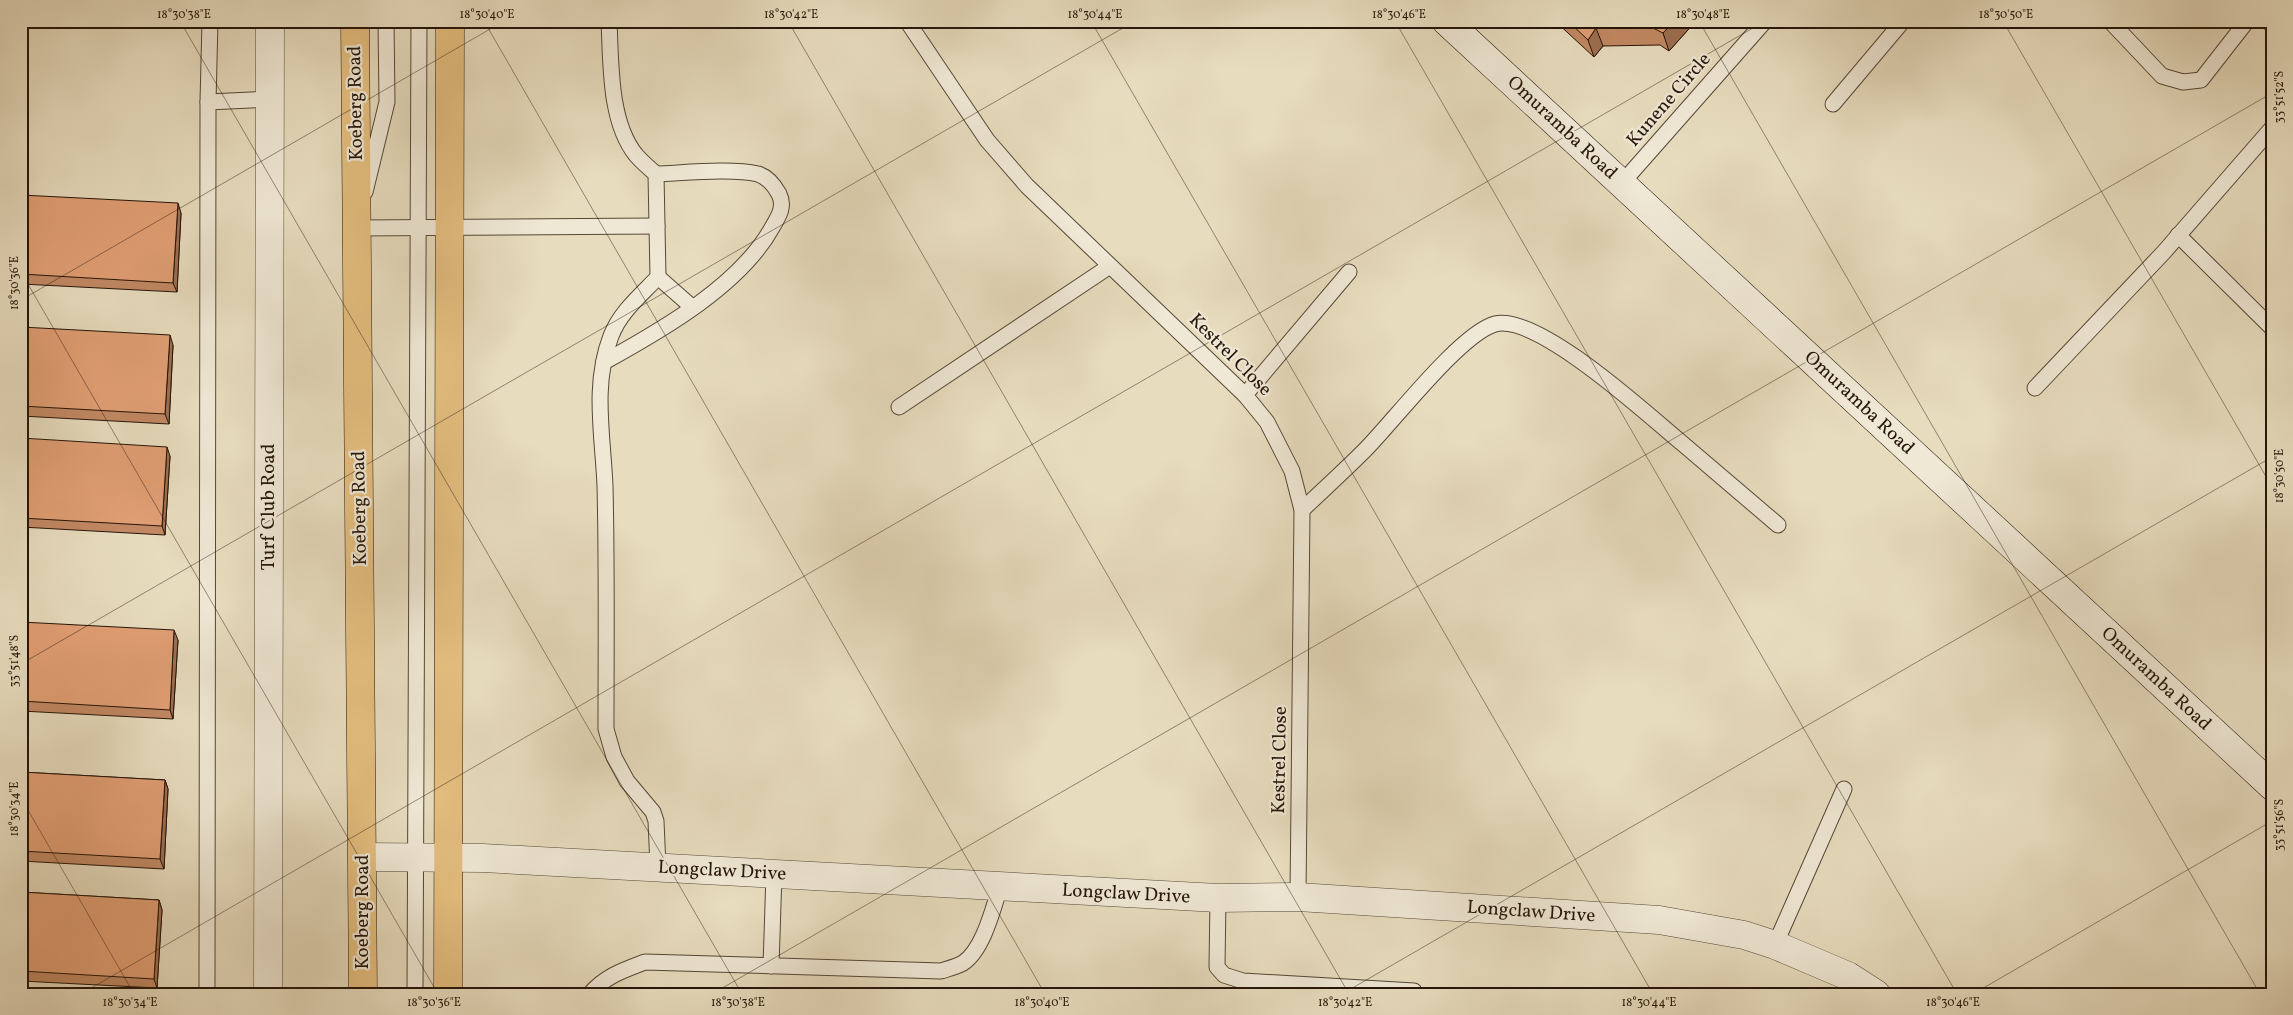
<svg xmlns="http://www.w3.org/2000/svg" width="2293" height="1015" font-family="Vollkorn,serif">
<rect width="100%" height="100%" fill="#e7dcbe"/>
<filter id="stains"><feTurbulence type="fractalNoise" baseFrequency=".004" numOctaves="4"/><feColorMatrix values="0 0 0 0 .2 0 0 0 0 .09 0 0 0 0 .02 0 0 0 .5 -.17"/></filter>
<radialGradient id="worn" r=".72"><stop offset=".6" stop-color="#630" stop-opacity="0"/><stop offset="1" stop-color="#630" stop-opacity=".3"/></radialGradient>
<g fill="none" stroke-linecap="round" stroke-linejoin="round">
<defs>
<g id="lane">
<path d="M 609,21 C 611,62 609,122 636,155 C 642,162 649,168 656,174 L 658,277 C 641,295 620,312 611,336 C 592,385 603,436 605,486 C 607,567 606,648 606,729 L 614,757 L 627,781 L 653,812 L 656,821 L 658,867"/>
<path d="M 907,21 L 987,140 L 1027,186 L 1245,395 L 1267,422 L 1292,471 L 1302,510 L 1298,897"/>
<path d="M 2110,21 L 2162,76 L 2183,82 L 2201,80 L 2247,21"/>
<path d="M 2268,21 L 2272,25"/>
<path d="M 208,102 L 210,21"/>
<path d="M 1833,104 L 1903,21"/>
<path d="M 1622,183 L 1765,21"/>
<path d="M 365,192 L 387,102 L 386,21"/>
<path d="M 358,222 L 357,228 L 657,226"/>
<path d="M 2178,235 L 2272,328"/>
<path d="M 658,277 L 692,307"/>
<path d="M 604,362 C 662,330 741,285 773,226 C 779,216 785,206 779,194 C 774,185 768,177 758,174 C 731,168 684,173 656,174"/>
<path d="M 2035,388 L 2164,252 L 2272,128"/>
<path d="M 1245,395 L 1349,272"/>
<path d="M 899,407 L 1110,266"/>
<path d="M 1302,510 C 1323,490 1344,471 1365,450 C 1393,422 1460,334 1495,324 C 1538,313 1649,416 1683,444 C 1715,471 1746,498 1778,525"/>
<path d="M 1218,898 L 1217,967 L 1224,975 L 1243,981 L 1414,991"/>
<path d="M 1775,945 L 1844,789"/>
<path d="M 771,966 L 774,874"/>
<path d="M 207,994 L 208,102 L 269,99"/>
<path d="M 415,994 L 419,21"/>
<path d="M 590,994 C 605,976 624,970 645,962 L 941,971 C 947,969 956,967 963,963 C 983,950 993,909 1000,887"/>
</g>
<g id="street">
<path d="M 363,857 L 483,858 L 1218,898 L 1298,897 L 1659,920 L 1744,935 L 1775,945 L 1848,976 L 1876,994"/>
<path d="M 268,994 L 270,21"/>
</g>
<path id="secondary" d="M 1446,21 L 2272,786"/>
<g id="primary">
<path d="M 355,21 L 363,994"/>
<path d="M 448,994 L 450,21"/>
</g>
</defs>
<use href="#lane" stroke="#564737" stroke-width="17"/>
<use href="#street" stroke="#564737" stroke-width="29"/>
<use href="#secondary" stroke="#25150a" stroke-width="29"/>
<use href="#primary" stroke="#25150a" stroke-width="29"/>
<use href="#lane" stroke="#efe8d5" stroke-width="15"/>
<use href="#street" stroke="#efe8d5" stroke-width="28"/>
<use href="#secondary" stroke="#efe8d5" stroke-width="28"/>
<use href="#primary" stroke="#e4be7f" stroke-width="28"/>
</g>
<g fill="#c28964" stroke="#25150a">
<path d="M 1555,21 L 1696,21 L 1669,51 L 1660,45 L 1603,46 L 1594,57 Z"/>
<path d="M 21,195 L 181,213 L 177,292 L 21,284 Z"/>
<path d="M 21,327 L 173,345 L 169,424 L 21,416 Z"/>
<path d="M 21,438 L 170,456 L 165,535 L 21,527 Z"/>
<path d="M 21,622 L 178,640 L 173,719 L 21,711 Z"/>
<path d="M 21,772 L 165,780 L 168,789 L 164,869 L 21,861 Z"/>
<path d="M 21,892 L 159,900 L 162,910 L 157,988 L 21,981 Z"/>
</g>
<g fill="#9e6f51" stroke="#25150a">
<path d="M 1674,21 L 1696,21 L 1669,51 L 1663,33 Z"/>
<path d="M 1596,28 L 1603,46 L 1594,57 L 1588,40 Z"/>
<path d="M 178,203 L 181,213 L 177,292 L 173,283 Z"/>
<path d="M 170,335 L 173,345 L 169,424 L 165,414 Z"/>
<path d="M 167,447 L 170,456 L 165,535 L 162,526 Z"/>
<path d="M 174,630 L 178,640 L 173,719 L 170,710 Z"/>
<path d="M 165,780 L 168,789 L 164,869 L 160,859 Z"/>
<path d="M 159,900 L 162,910 L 157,988 L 154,979 Z"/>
</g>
<g fill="#e19f74" stroke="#25150a">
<path d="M 1568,21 L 1674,21 L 1663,33 L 1653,28 L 1596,28 L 1588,40 Z"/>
<path d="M 21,195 L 178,203 L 173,283 L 21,274 Z"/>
<path d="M 21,327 L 170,335 L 165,414 L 21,406 Z"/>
<path d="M 21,438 L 167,447 L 162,526 L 21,518 Z"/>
<path d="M 21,622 L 174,630 L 170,710 L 21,701 Z"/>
<path d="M 21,772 L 165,780 L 160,859 L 21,851 Z"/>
<path d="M 21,892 L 159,900 L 154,979 L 21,971 Z"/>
</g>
<path fill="none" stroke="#25150a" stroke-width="1" stroke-opacity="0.45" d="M 180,21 L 742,994M 484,21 L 1045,994M 788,21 L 1349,994M 1091,21 L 1653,994M 1395,21 L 1957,994M 1699,21 L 2260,994M 2003,21 L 2272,487M 21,272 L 438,994M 21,300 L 504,21M 21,664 L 1135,21M 21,798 L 134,994M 81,994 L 1765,21M 712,994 L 2272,93M 1342,994 L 2272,457M 1973,994 L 2272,821"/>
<g text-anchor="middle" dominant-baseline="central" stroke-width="4.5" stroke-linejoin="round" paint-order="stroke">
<g font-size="19" fill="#25150a" stroke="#efe8d5">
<text transform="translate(1669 100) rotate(-49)">Kunene Circle</text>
<text transform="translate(356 103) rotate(-91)">Koeberg Road</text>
<text transform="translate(1562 128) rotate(43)">Omuramba Road</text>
<text transform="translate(1230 355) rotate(45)">Kestrel Close</text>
<text transform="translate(1859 403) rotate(43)">Omuramba Road</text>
<text transform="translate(269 507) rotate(-90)">Turf Club Road</text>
<text transform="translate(360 508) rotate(-91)">Koeberg Road</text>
<text transform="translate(2156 679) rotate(43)">Omuramba Road</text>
<text transform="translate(1280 760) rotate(-89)">Kestrel Close</text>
<text transform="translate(722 871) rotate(3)">Longclaw Drive</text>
<text transform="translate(1126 894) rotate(3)">Longclaw Drive</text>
<text transform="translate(363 912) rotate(-90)">Koeberg Road</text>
<text transform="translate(1531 912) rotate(4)">Longclaw Drive</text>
</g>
</g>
<rect width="2293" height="1015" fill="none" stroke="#e7dcbe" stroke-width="55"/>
<rect x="28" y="28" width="2238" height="960" fill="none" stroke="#25150a" stroke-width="2"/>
<g font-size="12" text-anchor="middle" fill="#25150a">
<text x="184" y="18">18°30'38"E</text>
<text x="487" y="18">18°30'40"E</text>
<text x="791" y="18">18°30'42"E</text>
<text x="1095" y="18">18°30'44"E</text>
<text x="1399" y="18">18°30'46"E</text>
<text x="1703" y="18">18°30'48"E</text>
<text x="2006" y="18">18°30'50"E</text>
<text transform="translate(2279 97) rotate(-90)" y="4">33°51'52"S</text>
<text transform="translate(14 283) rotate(-90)" y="4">18°30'36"E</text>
<text transform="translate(2279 476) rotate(-90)" y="4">18°30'50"E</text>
<text transform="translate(14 661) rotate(-90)" y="4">33°51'48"S</text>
<text transform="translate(14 809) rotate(-90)" y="4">18°30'34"E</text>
<text transform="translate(2279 825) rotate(-90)" y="4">33°51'56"S</text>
<text x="130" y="1006">18°30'34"E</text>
<text x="434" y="1006">18°30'36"E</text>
<text x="738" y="1006">18°30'38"E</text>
<text x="1042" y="1006">18°30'40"E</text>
<text x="1345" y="1006">18°30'42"E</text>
<text x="1649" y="1006">18°30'44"E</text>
<text x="1953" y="1006">18°30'46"E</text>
</g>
<rect width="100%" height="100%" filter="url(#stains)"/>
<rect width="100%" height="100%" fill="url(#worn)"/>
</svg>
